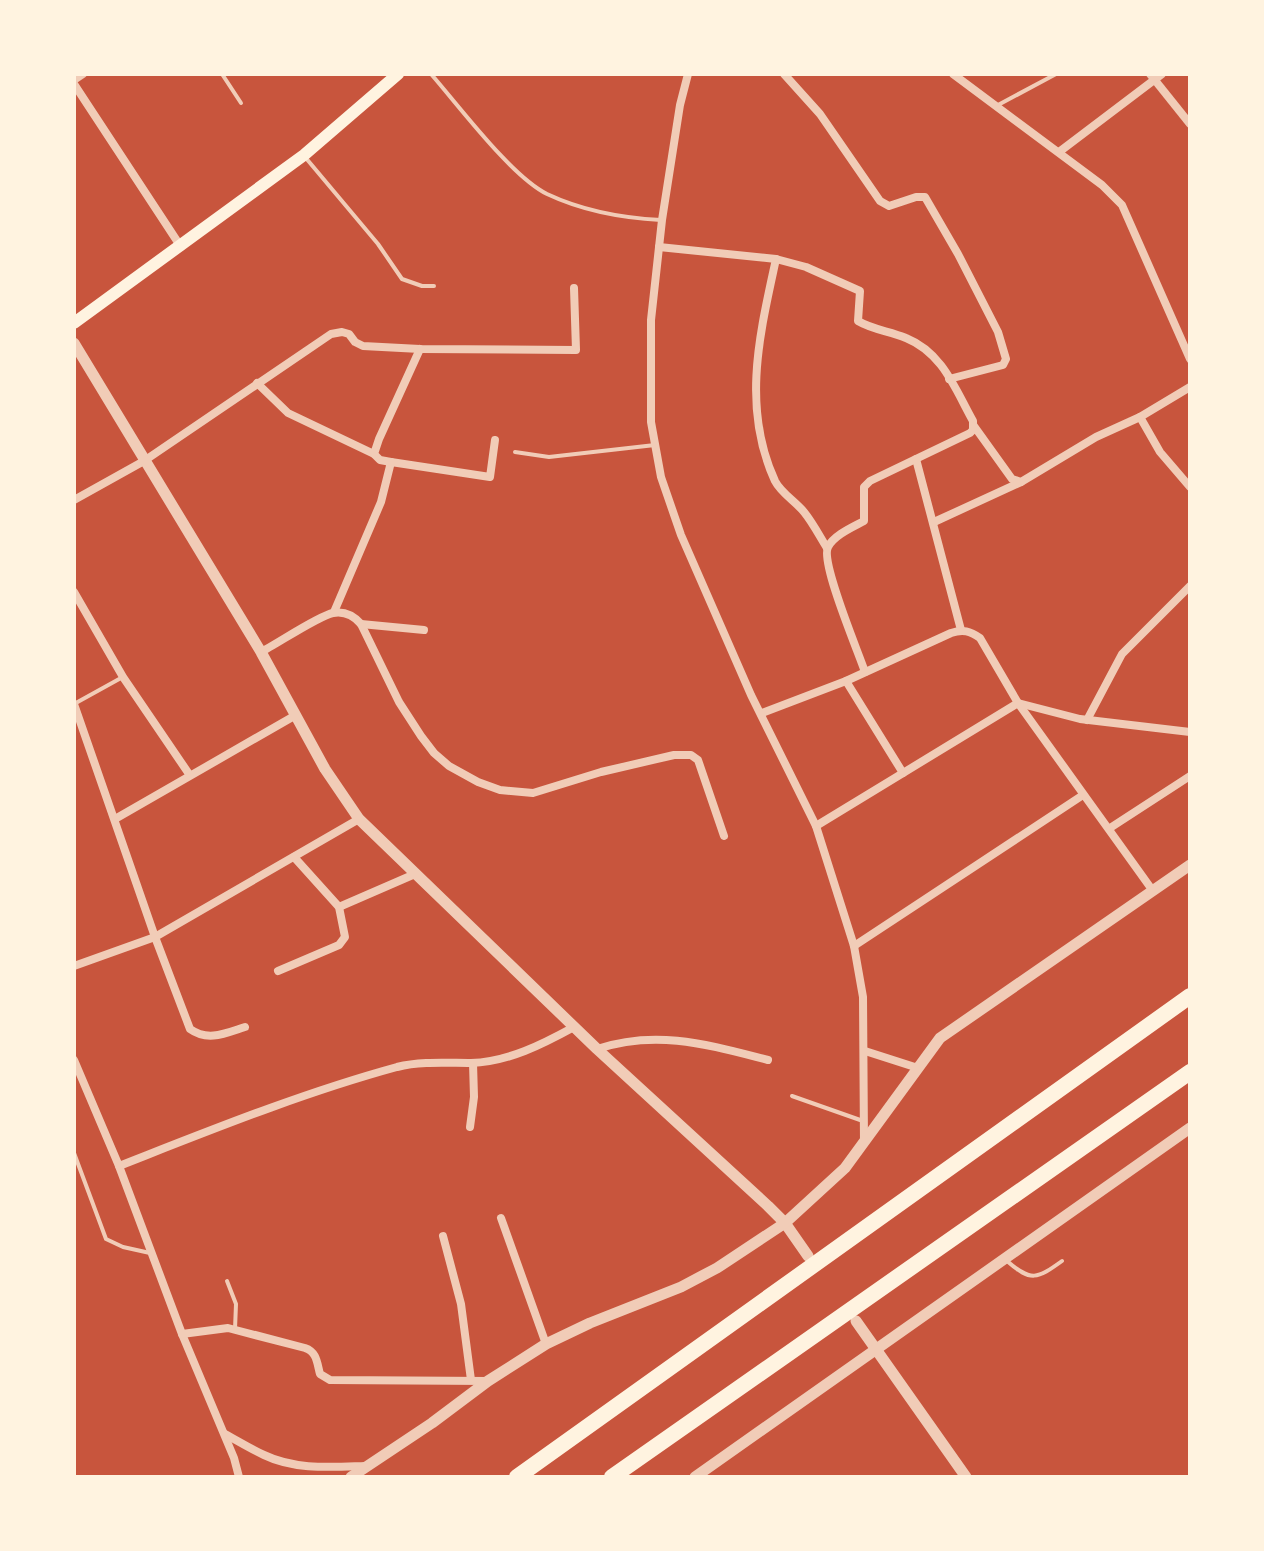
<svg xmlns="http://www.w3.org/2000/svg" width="1264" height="1551" font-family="'Archivo Narrow',sans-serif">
<rect width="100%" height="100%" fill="#c8553d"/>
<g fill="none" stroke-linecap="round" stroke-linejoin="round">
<g stroke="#f1ccb7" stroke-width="4">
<path d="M 222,74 L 241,103"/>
<path d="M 431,74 C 459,106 511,176 547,194 C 583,211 622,218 661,220"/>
<path d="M 998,105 L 1056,74"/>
<path d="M 305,157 L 378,244 L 402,279 L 422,286 L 434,286"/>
<path d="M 515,452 L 549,457 L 655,445"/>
<path d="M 74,704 L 121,678"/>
<path d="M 792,1096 L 863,1121"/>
<path d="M 74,1153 L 106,1239 L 123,1247 L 150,1253"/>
<path d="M 1007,1261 C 1031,1282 1037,1279 1062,1261"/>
<path d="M 227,1281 L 236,1304 L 235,1329"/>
</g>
<g stroke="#f1ccb7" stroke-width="8">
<path d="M 688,74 L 680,105 L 662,220 L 651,320 L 651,422 L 661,477 L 681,535 L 751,695 L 816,826 L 854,946 L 863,997 L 864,1142"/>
<path d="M 784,74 L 820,114 L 880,201 L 889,206 L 916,197 L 925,197 L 958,254 L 998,332 L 1006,359 L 1003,365 L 949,379"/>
<path d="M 953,74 L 1102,185 L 1122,205 L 1190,359"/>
<path d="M 1150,74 L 1190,124"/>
<path d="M 74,80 L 83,74"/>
<path d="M 74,84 L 181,247"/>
<path d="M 1059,152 L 1162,74"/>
<path d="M 659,247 L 776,259 L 806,267 L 860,291 L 858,321 C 873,330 890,331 906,338 C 943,353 955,389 973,421 L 973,430 L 970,433 L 870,481 L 864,487 L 864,521 C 853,527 834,535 828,547 C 820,562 858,651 865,672"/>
<path d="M 776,259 C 760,333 741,407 775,481 C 781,493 796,502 804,512 C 813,523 820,537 827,548"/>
<path d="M 257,383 L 288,413 L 374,454"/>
<path d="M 1190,387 L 1140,417 L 1160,452 L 1190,487"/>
<path d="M 974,426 L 1012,479 L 1021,482 L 1096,437 L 1140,417"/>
<path d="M 916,459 L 961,630"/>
<path d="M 391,462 L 490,477 L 495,440"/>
<path d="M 74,500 L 144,461 L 331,334 L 342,332 L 349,334 L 355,342 L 363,346 L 420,349 L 576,350 L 574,288"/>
<path d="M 934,522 L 1021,482"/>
<path d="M 74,592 L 123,677 L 189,774"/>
<path d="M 334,612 L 381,502 L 391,462 L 380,460 L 374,454 L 379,439 L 420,349"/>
<path d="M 361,624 L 424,630"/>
<path d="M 261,652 C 277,644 318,616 333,613 C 344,611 354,616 361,624 L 399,702 L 421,736 L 434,753 L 449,766 L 478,782 L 500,790 L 533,793 L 601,772 L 674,755 L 691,755 L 698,760 L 724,836"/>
<path d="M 846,681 L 903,773"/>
<path d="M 74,704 L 155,937 L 190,1029 C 208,1042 226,1033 245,1027"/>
<path d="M 762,713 L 846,681 L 951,633 C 963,629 970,631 980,638 L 1018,703 L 1153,891"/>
<path d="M 1087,720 L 1122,654 L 1190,586"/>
<path d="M 115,819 L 296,715"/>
<path d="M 816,826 L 1018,703 L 1080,719 L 1190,732"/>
<path d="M 1110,828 L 1190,776"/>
<path d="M 339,907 L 415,874"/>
<path d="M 854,946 L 1083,795"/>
<path d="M 74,966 L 155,937 L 359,819"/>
<path d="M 278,971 L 339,945 L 345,937 L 339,907 L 294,857"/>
<path d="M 597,1049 C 657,1029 709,1045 768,1060"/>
<path d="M 865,1051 L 918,1068"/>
<path d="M 74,1060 L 119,1166 L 182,1334 L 234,1458 L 239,1477"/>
<path d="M 470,1127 L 474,1097 L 473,1063"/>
<path d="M 119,1166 C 211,1130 302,1093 397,1067 C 421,1061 446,1063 471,1063 C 508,1062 543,1044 574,1027"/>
<path d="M 501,1218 L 546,1344"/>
<path d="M 443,1236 L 461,1304 L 471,1380"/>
<path d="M 182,1334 L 228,1328 L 305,1348 C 317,1352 317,1363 320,1374 L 330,1380 L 488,1381"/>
<path d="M 225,1434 C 238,1441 251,1449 264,1455 C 295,1470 331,1467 365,1466"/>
</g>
<g stroke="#f1ccb7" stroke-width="11">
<path d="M 74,343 L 261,652 L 325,769 L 359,819 L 597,1049 L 768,1206 L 785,1223 L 808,1256"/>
<path d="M 856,1321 L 966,1477"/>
<path d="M 351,1477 L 432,1423 L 488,1381 L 546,1344 L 590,1323 L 681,1287 L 717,1268 L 785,1223 L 845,1168 L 940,1038 L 1190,865"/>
<path d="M 695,1477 L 1190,1128"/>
</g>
<path stroke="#fff3e0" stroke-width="12" d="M 74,323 L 304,155 L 398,74"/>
<g stroke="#fff3e0" stroke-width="16">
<path d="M 517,1477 L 1190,996"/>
<path d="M 612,1477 L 1190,1072"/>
</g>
</g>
<rect width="1264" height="1551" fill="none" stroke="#fff3e0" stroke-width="152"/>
</svg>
